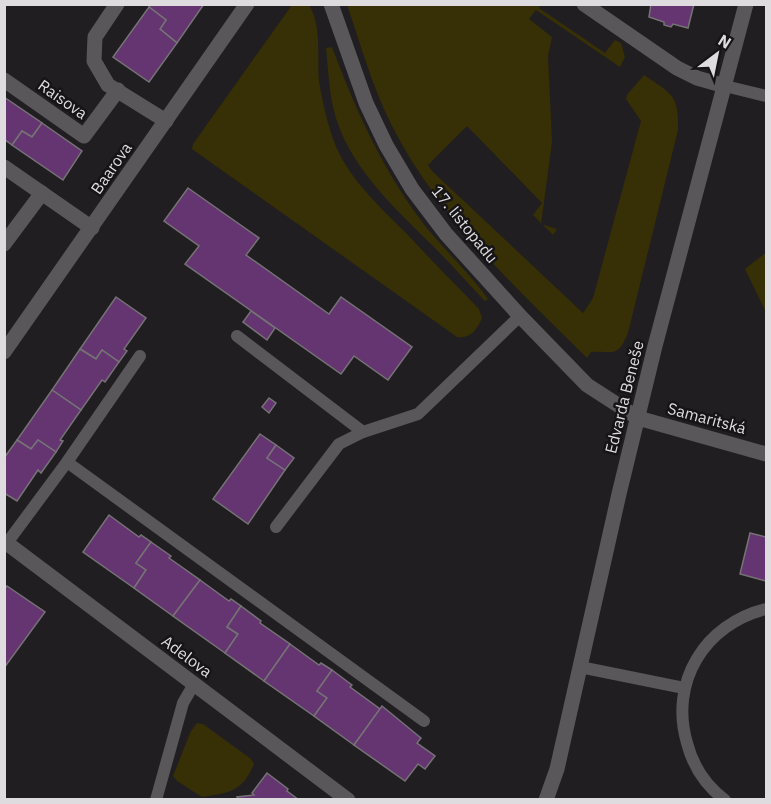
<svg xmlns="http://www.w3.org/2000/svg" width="771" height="804" font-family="'IBM Plex Sans',sans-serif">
<rect width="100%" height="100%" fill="#201e20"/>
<g fill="#372f05">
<path d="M 292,5 L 309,5 C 322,26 317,57 319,81 C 322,100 327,121 333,139 C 346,176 379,206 406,233 C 430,259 455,284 479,309 L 482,318 C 477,330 470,339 457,337 L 192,149 L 193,144 Z"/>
<path d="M 347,5 L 540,5 L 539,8 L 605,53 L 615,40 L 621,43 L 625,57 L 620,67 L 536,10 L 529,19 L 552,37 L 548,56 L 552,142 L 541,224 L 557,229 L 553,235 L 533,215 L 542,203 L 467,126 L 428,165 L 432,171 L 583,313 L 593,298 L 641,121 L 626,99 L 627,95 L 644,75 C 672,94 679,95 678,130 L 628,333 C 617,360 612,350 591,352 L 587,358 C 515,286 437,216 391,124 C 372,86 361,45 347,5 Z"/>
<path d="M 332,47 C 354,106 380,164 417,215 C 438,245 467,269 488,299 L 485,301 L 481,297 C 465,280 450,263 434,247 C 394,207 346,165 333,107 C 329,88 328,67 326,48 Z"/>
<path d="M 764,254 L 766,255 L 766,312 L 745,269 Z"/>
<path d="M 197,723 L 203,724 L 251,759 L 254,764 C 242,792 229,793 202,797 L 177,781 L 173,776 L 191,731 Z"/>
</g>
<g fill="#643570" stroke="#757376" stroke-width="1.5">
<path d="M 151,4 L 204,4 L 177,43 L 160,29 L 166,20 L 149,7 Z"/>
<path d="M 651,4 L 694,4 L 688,28 L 673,24 L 671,27 L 664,25 L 664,22 L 649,17 Z"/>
<path d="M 149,7 L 166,20 L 160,29 L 177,43 L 149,82 L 113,57 Z"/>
<path d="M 4,97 L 42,123 L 32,137 L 22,131 L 12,145 L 4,139 Z"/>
<path d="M 42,123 L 82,151 L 63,180 L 12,145 L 22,131 L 32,137 Z"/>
<path d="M 188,188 L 259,238 L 246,255 L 329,314 L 341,297 L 412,347 L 388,380 L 354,356 L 341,374 L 185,264 L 199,246 L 164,221 Z"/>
<path d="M 116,297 L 146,318 L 124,349 L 127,351 L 119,362 L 102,350 L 96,359 L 80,349 Z"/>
<path d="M 251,311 L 275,328 L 267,340 L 243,322 Z"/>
<path d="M 80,349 L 96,359 L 102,350 L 119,362 L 105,382 L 102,380 L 81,410 L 52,390 Z"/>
<path d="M 52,390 L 81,410 L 60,440 L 63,441 L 56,452 L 38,440 L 31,449 L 17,440 Z"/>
<path d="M 269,398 L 276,403 L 269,413 L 262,407 Z"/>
<path d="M 260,434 L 276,445 L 267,458 L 285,470 L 248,524 L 213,499 Z"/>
<path d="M 17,440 L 31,449 L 38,440 L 56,452 L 41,473 L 38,470 L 17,501 L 4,493 L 4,458 Z"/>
<path d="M 276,445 L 294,458 L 285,470 L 267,458 Z"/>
<path d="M 109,515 L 139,537 L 141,535 L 151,542 L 136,563 L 146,570 L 134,588 L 83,552 Z"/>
<path d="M 750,533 L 766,537 L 766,581 L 740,574 Z"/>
<path d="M 151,542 L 171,556 L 169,558 L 200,580 L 173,616 L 134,588 L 146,570 L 136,563 Z"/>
<path d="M 200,580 L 229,601 L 231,599 L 241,606 L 227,627 L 238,634 L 225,653 L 173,616 Z"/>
<path d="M 7,586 L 45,612 L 4,668 L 4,589 Z"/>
<path d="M 241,606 L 261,621 L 260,623 L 290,644 L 264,681 L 225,653 L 238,634 L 227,627 Z"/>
<path d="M 290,644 L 319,665 L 321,663 L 332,670 L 317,691 L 327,698 L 314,716 L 264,681 Z"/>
<path d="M 332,670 L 352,685 L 350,687 L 380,709 L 354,745 L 314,716 L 327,698 L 317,691 Z"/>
<path d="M 382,706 L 421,738 L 417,743 L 435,756 L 425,769 L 418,764 L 405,781 L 354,745 Z"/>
<path d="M 267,773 L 288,789 L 287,791 L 299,800 L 238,800 L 237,797 L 254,795 L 252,793 Z"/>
</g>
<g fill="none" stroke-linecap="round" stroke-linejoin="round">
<g stroke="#59575a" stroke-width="12">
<path d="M 725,86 L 766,96"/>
<path d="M 237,336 L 363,432 L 418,414 L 520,316"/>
<path d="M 67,462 L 424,721"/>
<path d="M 276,527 L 339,444 L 363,432"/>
<path d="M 7,543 L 67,462 L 140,356"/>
<path d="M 580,667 L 684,688"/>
<path d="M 156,800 L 183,703 L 194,684"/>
<path d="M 725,800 C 706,786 693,766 687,743 C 669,682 705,624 766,609"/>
</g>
<g stroke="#59575a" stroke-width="15">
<path d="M 117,4 L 95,37 L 94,61 L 108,85 L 166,121"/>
<path d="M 584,4 L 677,68 L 697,78 L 725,86"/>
<path d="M 4,80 L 84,136 L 118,90"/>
<path d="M 4,167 L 92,228"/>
<path d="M 4,244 L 42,193"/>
<path d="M 4,352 L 247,4"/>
<path d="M 4,541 L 348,800"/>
</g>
<g stroke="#59575a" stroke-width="15">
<path d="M 331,4 L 366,103 L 386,145 L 412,189 L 446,234 L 520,316 L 587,385 L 638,418 L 766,454"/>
<path d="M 546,800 L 557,769 L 619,494 L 655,346 L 746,4"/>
</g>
</g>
<g text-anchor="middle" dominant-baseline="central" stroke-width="5" stroke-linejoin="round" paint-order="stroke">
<g font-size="16" fill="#dedcde" stroke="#161417">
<text transform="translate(63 99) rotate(35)">Raisova</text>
<text transform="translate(111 168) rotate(-55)">Baarova</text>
<text transform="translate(465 224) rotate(51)">17. listopadu</text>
<text transform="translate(624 397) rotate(-76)">Edvarda Beneše</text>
<text transform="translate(707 418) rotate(15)">Samaritská</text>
<text transform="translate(187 656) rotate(37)">Adelova</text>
</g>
</g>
<rect width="771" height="804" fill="none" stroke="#dedcde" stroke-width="12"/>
<g transform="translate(717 54) rotate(32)" stroke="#161417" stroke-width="4.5" paint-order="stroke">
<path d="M0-4.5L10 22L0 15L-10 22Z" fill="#dedcde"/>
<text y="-9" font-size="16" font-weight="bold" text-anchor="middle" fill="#dedcde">N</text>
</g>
</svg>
